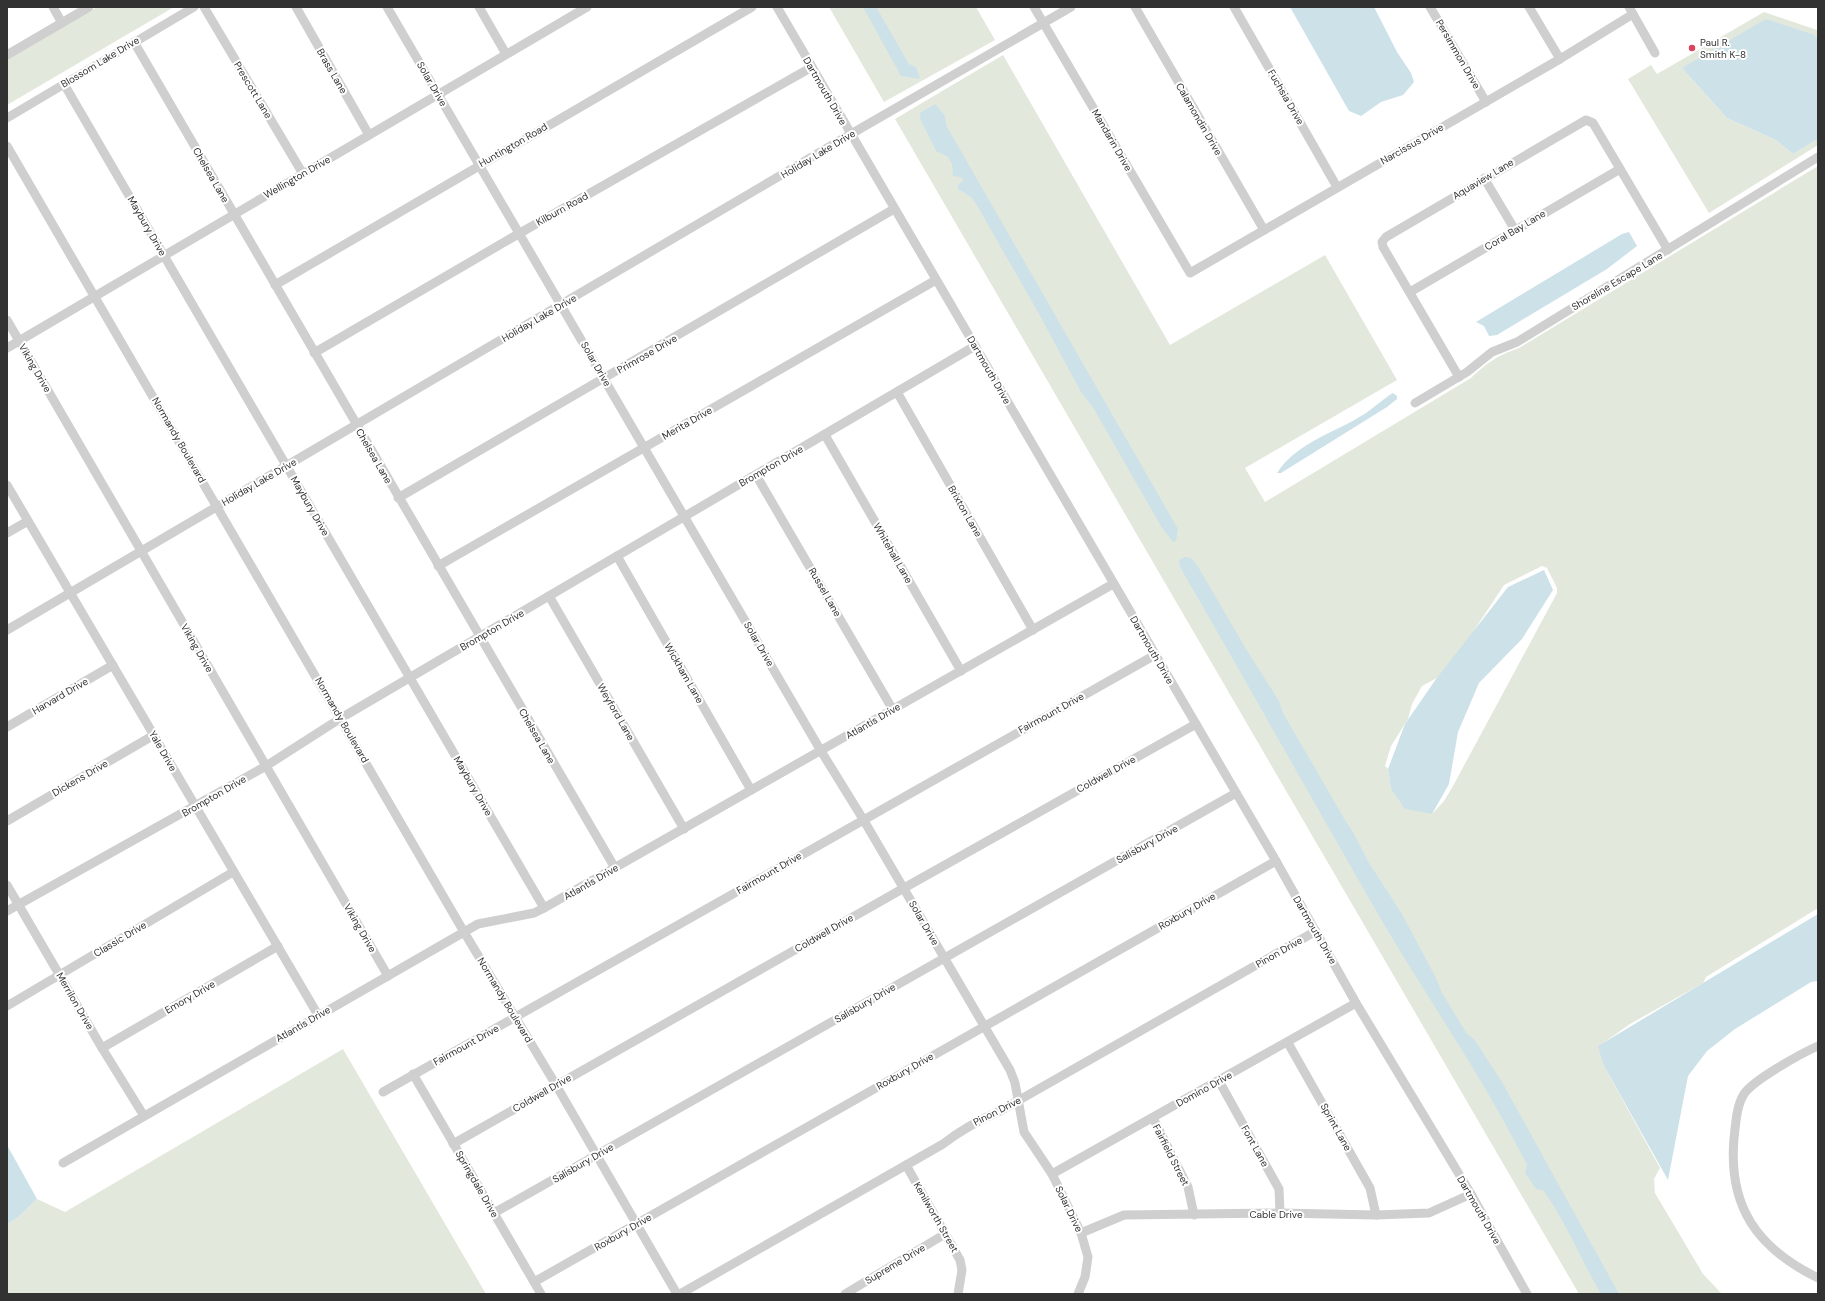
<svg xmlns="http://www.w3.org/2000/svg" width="1825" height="1301" font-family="'DM Sans',sans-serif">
<rect width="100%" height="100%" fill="#fff"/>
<g fill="#e3e8dc" fill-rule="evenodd">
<path d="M 97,7 L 174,7 L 7,105 L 7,60 Z"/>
<path d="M 829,7 L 976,7 L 995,40 L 884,102 Z"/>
<path d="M 1764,12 L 1817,30 L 1818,40 L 1815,35 L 1682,68 L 1727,118 L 1776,140 L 1793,154 L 1818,139 L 1818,145 L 1709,213 L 1628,79 L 1651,65 L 1657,74 Z"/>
<path d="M 1003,55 L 1170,345 L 1325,255 L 1397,380 L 1245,468 L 1265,502 L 1471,378 C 1488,362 1497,356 1519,348 L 1818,166 L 1818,908 L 1706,977 L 1703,983 L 1630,1024 L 1599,1046 L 1603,1064 L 1660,1168 L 1654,1179 L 1655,1193 L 1703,1274 L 1722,1294 L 1579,1294 L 895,119 ZM 1542,566 L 1547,568 L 1557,588 L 1557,593 L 1453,786 L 1444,801 L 1432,814 L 1391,789 L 1388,769 L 1385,766 L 1391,746 L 1408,719 L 1412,704 L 1422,686 L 1446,673 L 1504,585 Z"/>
<path d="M 343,1049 L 486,1294 L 7,1294 L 7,1224 L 17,1218 L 37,1199 L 65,1212 Z"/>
</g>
<g fill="#cde1e9">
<path d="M 863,7 L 876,7 L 909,64 L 916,67 L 920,79 L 901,76 Z"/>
<path d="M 1290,7 L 1374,7 L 1397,52 L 1411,73 L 1414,82 L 1403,95 L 1381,102 L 1361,116 L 1349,111 Z"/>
<path d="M 1766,19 L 1815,35 L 1818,40 L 1818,139 L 1793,154 L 1776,140 L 1727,118 L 1682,68 Z"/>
<path d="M 935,104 L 945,116 L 946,125 L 1178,529 L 1176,541 L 1173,542 L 1162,528 L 1094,409 L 1081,392 L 1039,314 L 975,202 L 971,197 L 958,189 L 958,185 L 964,180 L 960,177 L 953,176 L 952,164 L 948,157 L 936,151 L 921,121 L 920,113 Z"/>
<path d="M 1629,232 L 1637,246 L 1607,269 L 1497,335 L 1489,336 L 1484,326 L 1476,322 L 1622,234 Z"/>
<path d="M 1393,393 L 1397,396 L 1397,399 L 1387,407 L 1281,473 L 1277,473 C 1298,441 1336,433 1366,413 C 1375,407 1384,398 1393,393 Z"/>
<path d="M 1185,557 L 1191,558 L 1197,565 L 1246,649 L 1279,701 L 1283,713 L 1345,820 L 1353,832 L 1369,863 L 1402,914 L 1436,978 L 1441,991 L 1467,1034 L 1474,1039 L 1502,1082 L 1619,1294 L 1601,1294 C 1581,1260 1566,1222 1543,1190 L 1536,1189 L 1525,1173 L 1527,1165 C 1481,1073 1422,991 1371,902 C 1307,790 1244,678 1180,567 L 1179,560 Z"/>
<path d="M 1544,570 L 1553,590 L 1522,639 L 1479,683 L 1458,732 L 1449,784 L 1432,814 L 1405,809 L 1391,789 L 1388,769 L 1405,724 L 1436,679 L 1508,587 Z"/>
<path d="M 1818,914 L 1818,981 L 1811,982 L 1735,1029 L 1707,1051 L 1688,1076 L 1668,1180 L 1603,1064 L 1598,1046 Z"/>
<path d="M 7,1145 L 37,1199 L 17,1218 L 7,1224 Z"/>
</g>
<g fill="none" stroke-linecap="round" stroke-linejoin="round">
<g stroke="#cfcfcf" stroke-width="9">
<path d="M 53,7 L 62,23"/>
<path d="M 204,7 L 303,174"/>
<path d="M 296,7 L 369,135"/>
<path d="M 387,7 L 821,751 L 863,819 L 1010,1070 L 1015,1083 L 1024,1132 L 1052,1174 L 1081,1233 L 1088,1257 L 1085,1277 L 1078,1294"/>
<path d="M 479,7 L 506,54"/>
<path d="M 777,7 L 1276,861 L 1356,1003 L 1471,1194 L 1527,1294"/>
<path d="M 1034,7 L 1190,273 L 1560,59 L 1633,14"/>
<path d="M 1135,7 L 1264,230"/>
<path d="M 1234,7 L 1337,187"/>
<path d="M 1430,7 L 1486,102"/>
<path d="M 1529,7 L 1560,59"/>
<path d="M 1629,7 L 1655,53"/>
<path d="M 134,42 L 615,868"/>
<path d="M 7,55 L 89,7"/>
<path d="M 64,84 L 544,908"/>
<path d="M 7,118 L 194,7"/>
<path d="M 7,146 L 464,932 L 556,1085 L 677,1294"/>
<path d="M 1484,178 L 1515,230"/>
<path d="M 275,285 L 752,7"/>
<path d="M 1410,292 L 1620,169"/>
<path d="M 7,320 L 388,976"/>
<path d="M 7,348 L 587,7"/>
<path d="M 314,353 L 520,233 L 812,67"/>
<path d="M 1459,377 L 1383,247 L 1382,242 L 1386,237 L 1586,120 L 1593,123 L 1668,250"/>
<path d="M 897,392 L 1033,630"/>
<path d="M 1415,403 L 1467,372 L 1492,352 L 1517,342 L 1818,157"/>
<path d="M 825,435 L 961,671"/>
<path d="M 756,475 L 893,710"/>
<path d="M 7,485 L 318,1015"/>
<path d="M 398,498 L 894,209"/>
<path d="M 7,533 L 28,521"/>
<path d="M 617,556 L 751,790"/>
<path d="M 438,566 L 936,280"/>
<path d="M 549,596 L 684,829"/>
<path d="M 7,630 L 851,134 L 1071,7"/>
<path d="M 7,727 L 113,665"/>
<path d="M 7,821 L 154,735"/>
<path d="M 7,885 L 102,1048 L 144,1116"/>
<path d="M 7,911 L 266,766 L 341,718 L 975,346"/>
<path d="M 7,1006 L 233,872"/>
<path d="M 1288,1043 L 1370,1188 L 1376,1215"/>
<path d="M 1818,1046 C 1802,1053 1753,1080 1744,1094 C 1736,1107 1736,1123 1734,1138 C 1728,1207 1757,1248 1818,1278"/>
<path d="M 102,1048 L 278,946"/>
<path d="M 413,1074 L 541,1294"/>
<path d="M 1219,1081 L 1279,1189 L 1280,1213"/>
<path d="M 383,1092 L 1155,655"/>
<path d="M 1153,1118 L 1188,1187 L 1194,1215"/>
<path d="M 453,1144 L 904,888 L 1196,724"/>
<path d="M 63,1163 L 478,924 L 534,913 L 544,908 L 1113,584"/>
<path d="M 906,1165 L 960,1260 L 962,1270 L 958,1294"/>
<path d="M 1052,1174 L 1356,1003"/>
<path d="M 494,1213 L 1236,793"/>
<path d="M 1081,1233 L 1124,1215 L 1280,1213 L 1376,1215 L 1429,1213 L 1471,1194"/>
<path d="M 534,1282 L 1276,861"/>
<path d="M 680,1294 L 943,1144 C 961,1130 979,1120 1000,1111 L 1316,931"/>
<path d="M 845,1294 L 945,1234"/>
</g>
</g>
<circle fill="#d9445e" stroke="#fff" stroke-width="1.5" cx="1692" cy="48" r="4"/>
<g text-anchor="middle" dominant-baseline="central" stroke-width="4" stroke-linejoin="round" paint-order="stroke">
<g font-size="10" fill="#323232" stroke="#fff" text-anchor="start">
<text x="1700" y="42">Paul R.<tspan x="1700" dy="12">Smith K-8</tspan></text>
</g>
<g font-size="10" fill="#323232" stroke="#fff">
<text transform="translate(1458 54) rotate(60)">Persimmon Drive</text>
<text transform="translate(100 62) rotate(-31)">Blossom Lake Drive</text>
<text transform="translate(332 71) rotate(60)">Brass Lane</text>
<text transform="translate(432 84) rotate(60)">Solar Drive</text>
<text transform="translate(253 90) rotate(59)">Prescott Lane</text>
<text transform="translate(825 91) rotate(60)">Dartmouth Drive</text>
<text transform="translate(1286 97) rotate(60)">Fuchsia Drive</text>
<text transform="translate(1199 119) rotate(60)">Calamondin Drive</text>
<text transform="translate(1112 140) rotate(60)">Mandarin Drive</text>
<text transform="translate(1412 144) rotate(-30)">Narcissus Drive</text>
<text transform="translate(513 145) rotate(-30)">Huntington Road</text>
<text transform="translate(818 154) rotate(-31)">Holiday Lake Drive</text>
<text transform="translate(211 175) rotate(60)">Chelsea Lane</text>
<text transform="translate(297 177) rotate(-30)">Wellington Drive</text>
<text transform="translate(1483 179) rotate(-31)">Aquaview Lane</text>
<text transform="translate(562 209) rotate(-29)">Kilburn Road</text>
<text transform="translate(147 226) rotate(60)">Maybury Drive</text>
<text transform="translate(1515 230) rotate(-31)">Coral Bay Lane</text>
<text transform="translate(1617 281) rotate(-31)">Shoreline Escape Lane</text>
<text transform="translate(539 318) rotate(-30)">Holiday Lake Drive</text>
<text transform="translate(647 354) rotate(-30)">Primrose Drive</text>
<text transform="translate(596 364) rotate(60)">Solar Drive</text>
<text transform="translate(35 368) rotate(60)">Viking Drive</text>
<text transform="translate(989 370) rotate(60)">Dartmouth Drive</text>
<text transform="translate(687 423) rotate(-30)">Merita Drive</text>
<text transform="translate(179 440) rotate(60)">Normandy Boulevard</text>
<text transform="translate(374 456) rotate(60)">Chelsea Lane</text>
<text transform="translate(771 466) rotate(-30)">Brompton Drive</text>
<text transform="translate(259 482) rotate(-30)">Holiday Lake Drive</text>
<text transform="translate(310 506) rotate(60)">Maybury Drive</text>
<text transform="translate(965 511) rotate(60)">Brixton Lane</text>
<text transform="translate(893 553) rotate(60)">Whitehall Lane</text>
<text transform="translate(825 592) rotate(60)">Russel Lane</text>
<text transform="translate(492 630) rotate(-30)">Brompton Drive</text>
<text transform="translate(759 644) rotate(60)">Solar Drive</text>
<text transform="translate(197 648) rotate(60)">Viking Drive</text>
<text transform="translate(1152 650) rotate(60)">Dartmouth Drive</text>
<text transform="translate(684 673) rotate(60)">Wickham Lane</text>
<text transform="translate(60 696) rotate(-30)">Harvard Drive</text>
<text transform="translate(616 712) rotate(60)">Weyford Lane</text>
<text transform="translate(1051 713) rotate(-29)">Fairmount Drive</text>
<text transform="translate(342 720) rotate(60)">Normandy Boulevard</text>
<text transform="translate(873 721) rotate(-30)">Atlantis Drive</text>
<text transform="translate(537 736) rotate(60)">Chelsea Lane</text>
<text transform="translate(163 751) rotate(60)">Yale Drive</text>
<text transform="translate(1106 774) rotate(-29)">Coldwell Drive</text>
<text transform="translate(80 778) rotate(-30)">Dickens Drive</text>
<text transform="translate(473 786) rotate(60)">Maybury Drive</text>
<text transform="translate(214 796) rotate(-30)">Brompton Drive</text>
<text transform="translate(1147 844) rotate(-29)">Salisbury Drive</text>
<text transform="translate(769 873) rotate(-30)">Fairmount Drive</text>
<text transform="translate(591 882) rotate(-30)">Atlantis Drive</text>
<text transform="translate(1187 911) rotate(-30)">Roxbury Drive</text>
<text transform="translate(924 923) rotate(60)">Solar Drive</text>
<text transform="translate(360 928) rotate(60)">Viking Drive</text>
<text transform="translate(1315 930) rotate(60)">Dartmouth Drive</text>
<text transform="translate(824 933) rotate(-30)">Coldwell Drive</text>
<text transform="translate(120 939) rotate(-31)">Classic Drive</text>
<text transform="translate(1279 952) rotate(-30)">Pinon Drive</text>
<text transform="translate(190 997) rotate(-30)">Emory Drive</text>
<text transform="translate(505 1000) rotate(59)">Normandy Boulevard</text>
<text transform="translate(75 1001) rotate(60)">Merrilon Drive</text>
<text transform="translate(865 1003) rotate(-30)">Salisbury Drive</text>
<text transform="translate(303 1024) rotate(-30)">Atlantis Drive</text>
<text transform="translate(466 1045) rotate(-29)">Fairmount Drive</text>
<text transform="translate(905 1071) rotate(-30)">Roxbury Drive</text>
<text transform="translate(1204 1089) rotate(-29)">Domino Drive</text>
<text transform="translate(542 1093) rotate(-30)">Coldwell Drive</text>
<text transform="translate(997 1111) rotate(-27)">Pinon Drive</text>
<text transform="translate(1336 1127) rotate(61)">Sprint Lane</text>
<text transform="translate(1255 1146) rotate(61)">Font Lane</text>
<text transform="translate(1171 1155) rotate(63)">Fairfield Street</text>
<text transform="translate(583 1163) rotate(-30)">Salisbury Drive</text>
<text transform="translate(477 1184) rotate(60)">Springdale Drive</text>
<text transform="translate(1069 1209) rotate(64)">Solar Drive</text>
<text transform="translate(1479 1210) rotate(60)">Dartmouth Drive</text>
<text x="1276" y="1214">Cable Drive</text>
<text transform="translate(936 1217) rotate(60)">Kenilworth Street</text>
<text transform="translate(623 1232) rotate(-30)">Roxbury Drive</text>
<text transform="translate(895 1264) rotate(-31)">Supreme Drive</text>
</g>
</g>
<rect width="1825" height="1301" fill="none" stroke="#323232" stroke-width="16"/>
</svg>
